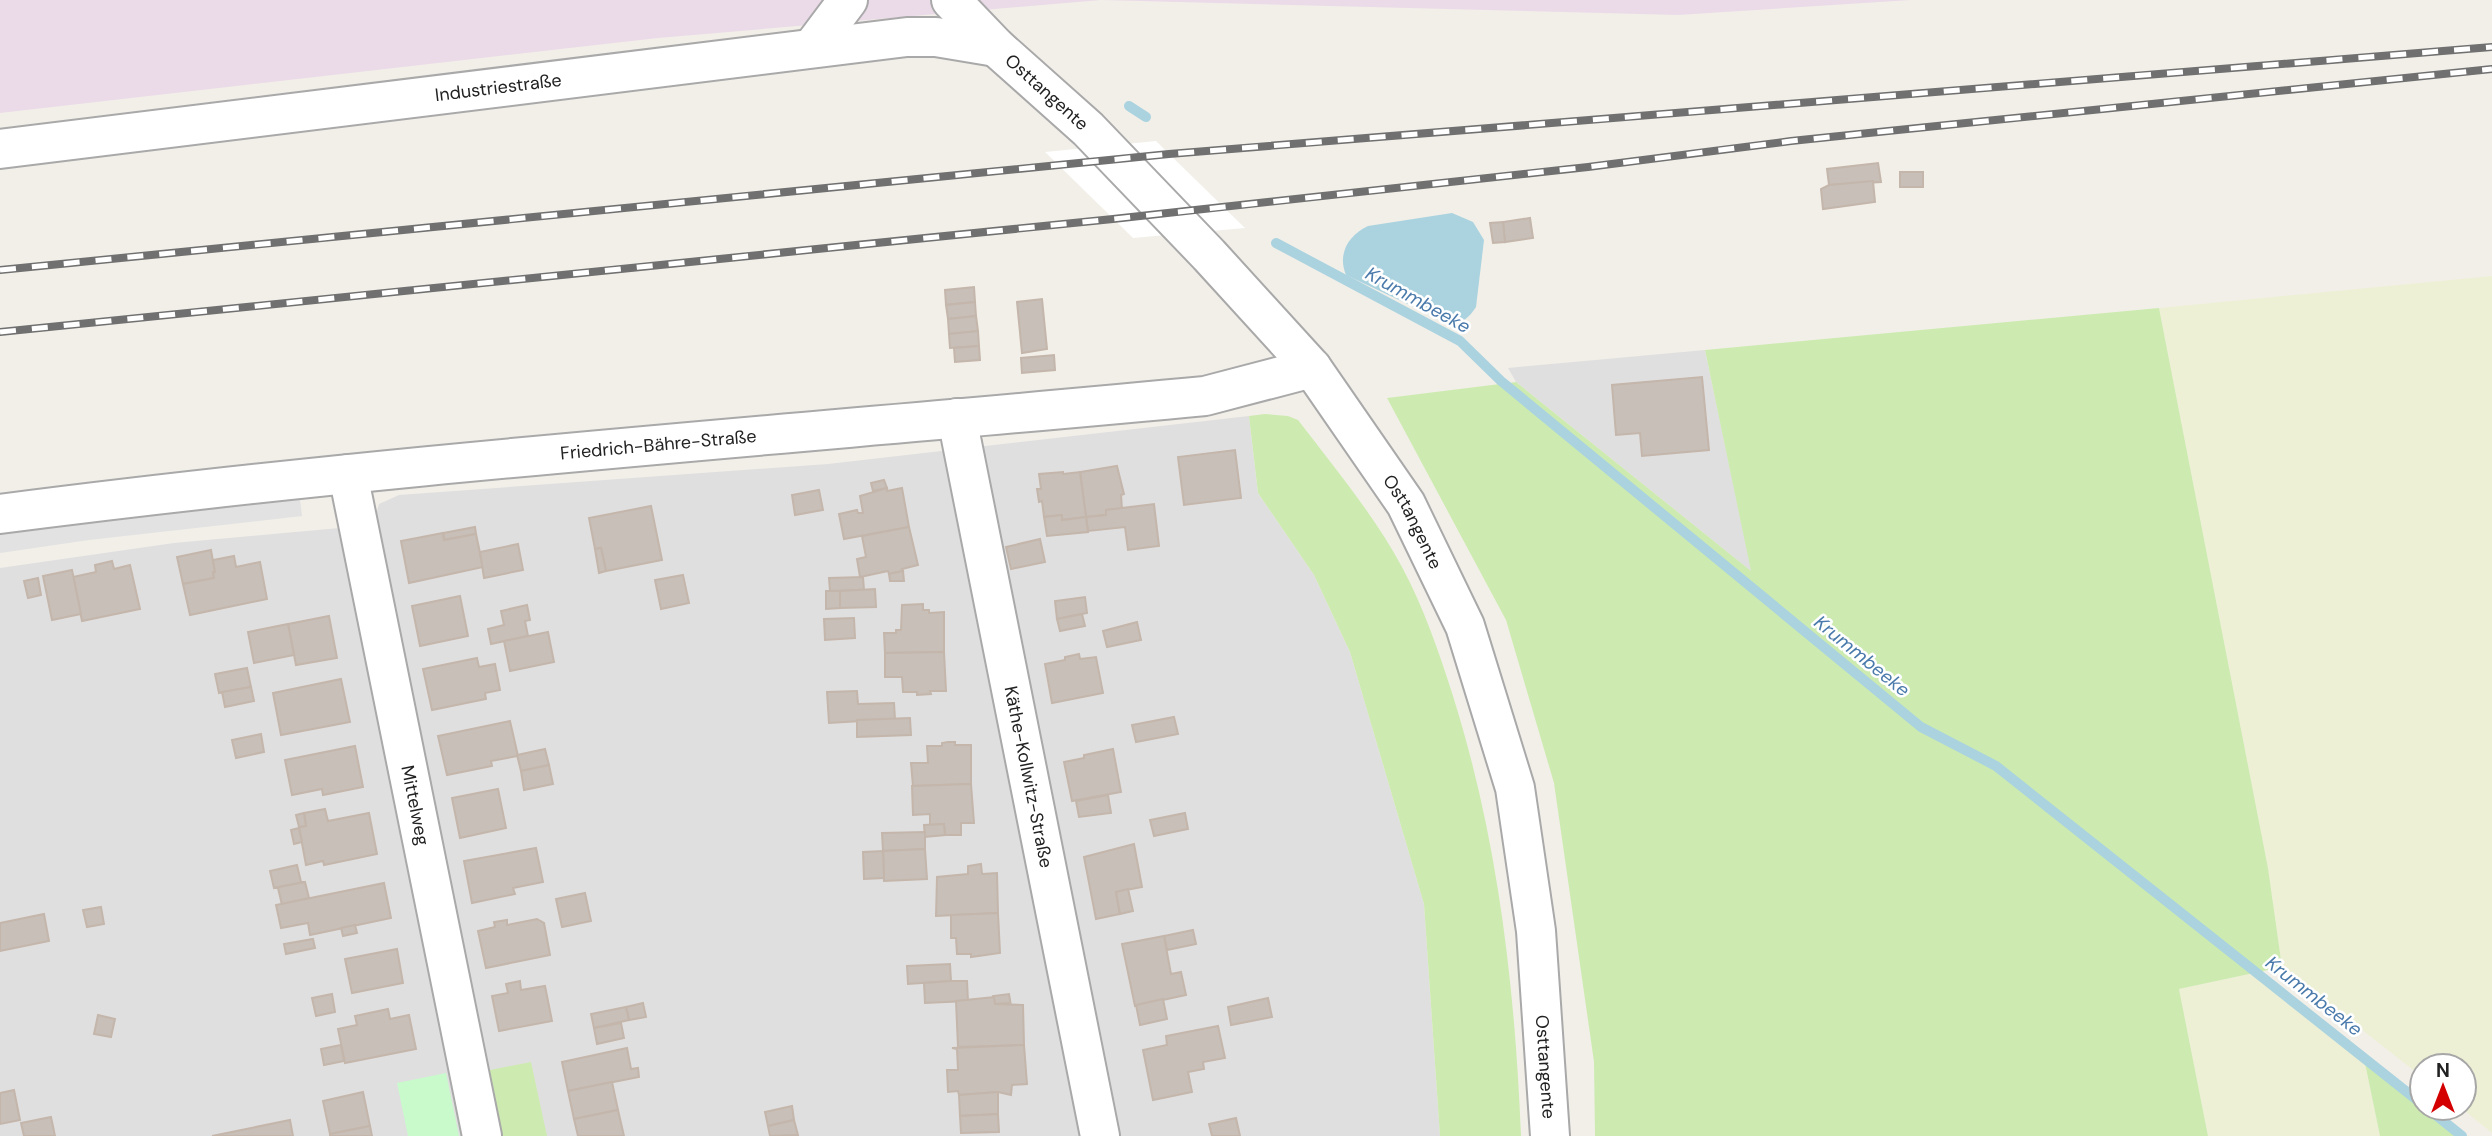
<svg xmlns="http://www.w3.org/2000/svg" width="2492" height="1136" font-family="'DM Sans',sans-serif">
<rect width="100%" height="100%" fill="#f2efe9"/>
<g fill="#e0dfdf">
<path d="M 1705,350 L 1752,572 L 1516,382 L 1508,368 Z"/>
<path d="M 1249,416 L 1258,493 L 1314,575 L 1350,652 L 1424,904 L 1440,1136 L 0,1136 L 0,568 L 174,543 L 373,525 L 379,504 L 399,495 L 828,464 Z"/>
</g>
<g fill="#ebdbe8">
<path d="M 0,0 L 1101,0 L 658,38 L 0,113 Z"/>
<path d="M 1102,0 L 1911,0 L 1678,15 Z"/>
</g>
<g fill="#eef0d5">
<path d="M 2492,276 L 2492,1133 L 2461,1108 L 2464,1108 L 2464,1066 L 2422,1066 L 2422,1077 L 2282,967 L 2268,868 L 2159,308 Z"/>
<path d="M 2254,973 L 2365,1063 L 2380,1136 L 2208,1136 L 2179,989 Z"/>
</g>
<g fill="#cdebb0">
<path d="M 2159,308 L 2268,868 L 2282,967 L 2179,989 L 2208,1136 L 1595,1136 L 1594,1062 L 1554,783 L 1506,620 L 1387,398 L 1516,382 L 1751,571 L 1705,350 Z"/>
<path d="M 1265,414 L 1288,416 L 1298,420 C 1334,467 1374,515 1402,567 C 1424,608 1439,652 1453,696 C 1498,839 1515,987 1521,1136 L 1440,1136 L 1424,904 L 1350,652 L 1314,575 L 1258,493 L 1249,416 Z"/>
<path d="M 531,1062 L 547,1136 L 498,1136 L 485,1071 Z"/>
<path d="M 2365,1063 L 2458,1136 L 2380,1136 Z"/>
</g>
<path fill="#c8facc" d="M 446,1073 L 459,1136 L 408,1136 L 397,1083 Z"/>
<path fill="#e2e2e2" d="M 299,491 L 302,516 L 89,540 L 0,553 L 0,528 Z"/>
<path fill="#aad3df" d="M 1452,213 L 1473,222 L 1484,240 L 1476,307 C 1469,318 1462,324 1448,323 L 1346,275 C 1337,253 1349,235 1368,226 Z"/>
<path fill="#fff" d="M 1156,141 L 1245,228 L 1133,238 L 1045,152 Z"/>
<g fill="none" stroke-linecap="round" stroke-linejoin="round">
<g stroke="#aad3df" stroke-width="10">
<path d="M 1129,106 L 1146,117"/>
<path d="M 1276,243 L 1460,341 L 1501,381 L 1921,727 L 1996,766 L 2422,1104"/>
<path d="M 2427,1108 L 2462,1136"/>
</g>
</g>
<g fill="#c7bfb8" stroke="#c4b6ab" stroke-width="2">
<path d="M 1878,163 L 1881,182 L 1829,185 L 1827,169 Z"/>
<rect x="1900" y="172" width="23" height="15"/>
<path d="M 1873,181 L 1875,202 L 1823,209 L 1821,189 L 1829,185 Z"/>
<path d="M 1530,218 L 1533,238 L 1505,242 L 1503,222 Z"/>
<path d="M 1503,222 L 1505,242 L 1493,243 L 1490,223 Z"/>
<path d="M 974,287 L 975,302 L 946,305 L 945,290 Z"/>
<path d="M 1042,299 L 1047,349 L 1022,353 L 1017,302 Z"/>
<path d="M 975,302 L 976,316 L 948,319 L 946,305 Z"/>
<path d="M 976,316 L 978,331 L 949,334 L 948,319 Z"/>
<path d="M 978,331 L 979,346 L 950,348 L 949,334 Z"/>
<path d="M 979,346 L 980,360 L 955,362 L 954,348 Z"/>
<path d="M 1054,355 L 1055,370 L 1022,373 L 1021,358 Z"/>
<path d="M 1702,377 L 1709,450 L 1642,456 L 1640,433 L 1616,435 L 1612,385 Z"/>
<path d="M 1235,450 L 1241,498 L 1184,505 L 1178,457 Z"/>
<path d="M 1117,466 L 1124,494 L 1121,495 L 1122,509 L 1106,510 L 1106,515 L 1086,517 L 1080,472 Z"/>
<path d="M 1063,472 L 1063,474 L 1080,472 L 1086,517 L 1062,520 L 1062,515 L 1044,517 L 1042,501 L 1039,502 L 1037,489 L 1041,489 L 1039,474 Z"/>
<path d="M 884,480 L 887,488 L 873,491 L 871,483 Z"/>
<path d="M 887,488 L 887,491 L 902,488 L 909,527 L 844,539 L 839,514 L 857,510 L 858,513 L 863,513 L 860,496 Z"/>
<path d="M 819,490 L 823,510 L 795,515 L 792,495 Z"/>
<path d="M 1154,504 L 1159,546 L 1128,550 L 1125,527 L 1088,531 L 1086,517 L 1106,515 L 1106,510 Z"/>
<path d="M 651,506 L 662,560 L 606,571 L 601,548 L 595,549 L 589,518 Z"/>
<path d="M 1062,515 L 1062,520 L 1086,517 L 1088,532 L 1047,536 L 1044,517 Z"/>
<path d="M 475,527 L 476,534 L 444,540 L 443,533 Z"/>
<path d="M 909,527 L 918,565 L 902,569 L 903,571 L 889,574 L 888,571 L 860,577 L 857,559 L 866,557 L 862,536 Z"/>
<path d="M 443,533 L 444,540 L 476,534 L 483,567 L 409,583 L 401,541 Z"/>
<path d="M 1040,539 L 1045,562 L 1011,569 L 1006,547 Z"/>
<path d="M 518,544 L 523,570 L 484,578 L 480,552 Z"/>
<path d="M 601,548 L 606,571 L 599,573 L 595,549 Z"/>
<path d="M 211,550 L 215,572 L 213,572 L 214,578 L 183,584 L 177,557 Z"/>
<path d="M 234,556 L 236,567 L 260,562 L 267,599 L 190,615 L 183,584 L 214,578 L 213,572 L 215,572 L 213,560 Z"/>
<path d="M 112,561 L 114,569 L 130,565 L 140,609 L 82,621 L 73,577 L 96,572 L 95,565 Z"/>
<path d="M 72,570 L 81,614 L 52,620 L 43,576 Z"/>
<path d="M 903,571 L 904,581 L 890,581 L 889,574 Z"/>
<path d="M 683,575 L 689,603 L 661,609 L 655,580 Z"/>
<path d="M 863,577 L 864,590 L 830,591 L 829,578 Z"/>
<path d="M 38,578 L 41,595 L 28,598 L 24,581 Z"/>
<path d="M 875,589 L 876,607 L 840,608 L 840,591 Z"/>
<path d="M 826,591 L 840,591 L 840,608 L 826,609 Z"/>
<path d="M 460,596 L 468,636 L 420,646 L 412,606 Z"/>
<path d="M 1085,597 L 1087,613 L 1057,619 L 1055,601 Z"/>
<path d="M 923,604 L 923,610 L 929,610 L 929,613 L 944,612 L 944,652 L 885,653 L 884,633 L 896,633 L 896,630 L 901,630 L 902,605 Z"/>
<path d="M 527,605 L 530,620 L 525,621 L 528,636 L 491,644 L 488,629 L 504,625 L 501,611 Z"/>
<path d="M 1082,614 L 1085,626 L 1060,631 L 1057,619 Z"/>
<path d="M 329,616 L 337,658 L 296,665 L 288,624 Z"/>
<path d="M 854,618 L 855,638 L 825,640 L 824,619 Z"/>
<path d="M 1137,622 L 1141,640 L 1107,647 L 1103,631 Z"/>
<path d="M 288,624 L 294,655 L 254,663 L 248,632 Z"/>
<path d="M 548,632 L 554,662 L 510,671 L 504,641 Z"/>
<path d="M 944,652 L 946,691 L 930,691 L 931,694 L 917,695 L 917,692 L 903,692 L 902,677 L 885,677 L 885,653 Z"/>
<path d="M 1079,654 L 1080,659 L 1096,657 L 1103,693 L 1052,703 L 1045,664 L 1065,660 L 1065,657 Z"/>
<path d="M 477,658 L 479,667 L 495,664 L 500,690 L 485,693 L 486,699 L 432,710 L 423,669 Z"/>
<path d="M 247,668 L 251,687 L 219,693 L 215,674 Z"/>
<path d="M 341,679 L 350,722 L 281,735 L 273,693 Z"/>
<path d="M 251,687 L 254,701 L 225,707 L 222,692 Z"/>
<path d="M 857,691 L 858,704 L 894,703 L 895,719 L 829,723 L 827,692 Z"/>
<path d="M 1174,717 L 1178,734 L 1136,742 L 1132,725 Z"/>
<path d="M 910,718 L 911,735 L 857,737 L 857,720 Z"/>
<path d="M 510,721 L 518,756 L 491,761 L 492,766 L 447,775 L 438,736 Z"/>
<path d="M 261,734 L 264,752 L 236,758 L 232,740 Z"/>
<path d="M 948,742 L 955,742 L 955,745 L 971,745 L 971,784 L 913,786 L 911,763 L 928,763 L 927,746 L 942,746 L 942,743 Z"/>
<path d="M 355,746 L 363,787 L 323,795 L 322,789 L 292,795 L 285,760 Z"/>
<path d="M 545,749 L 549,765 L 521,771 L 517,755 Z"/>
<path d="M 1113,749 L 1121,792 L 1072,801 L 1064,762 L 1084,758 L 1084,755 Z"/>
<path d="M 549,765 L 553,784 L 524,790 L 521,771 Z"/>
<path d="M 971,784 L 974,823 L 961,823 L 961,835 L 945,835 L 944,824 L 930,825 L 930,814 L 913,815 L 912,786 Z"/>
<path d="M 498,789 L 506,828 L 460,838 L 452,798 Z"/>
<path d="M 1108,795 L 1111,813 L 1079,817 L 1076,801 Z"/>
<path d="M 325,809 L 328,821 L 369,813 L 377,854 L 324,865 L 323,861 L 306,865 L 299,827 L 306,826 L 304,813 Z"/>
<path d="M 304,813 L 306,826 L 299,827 L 296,815 Z"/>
<path d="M 1185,813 L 1188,829 L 1154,836 L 1150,820 Z"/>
<path d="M 944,824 L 945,835 L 925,837 L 924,825 Z"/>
<path d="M 299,828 L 302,842 L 294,844 L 291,830 Z"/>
<path d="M 925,832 L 925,849 L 883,851 L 882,833 Z"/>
<path d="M 1134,844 L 1142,887 L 1116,892 L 1120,914 L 1096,919 L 1084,857 Z"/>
<path d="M 536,848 L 543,882 L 513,888 L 515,894 L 472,903 L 464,861 Z"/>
<path d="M 925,849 L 927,879 L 884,881 L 883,851 Z"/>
<path d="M 883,851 L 884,878 L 864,879 L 863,852 Z"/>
<path d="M 981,864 L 982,874 L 997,873 L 998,913 L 936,916 L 937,877 L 968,874 L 968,866 Z"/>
<path d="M 297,865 L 301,882 L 305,882 L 274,888 L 270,871 Z"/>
<path d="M 305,882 L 309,898 L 282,905 L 278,888 L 274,888 Z"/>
<path d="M 384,883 L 391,918 L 310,935 L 308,923 L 281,928 L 276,905 Z"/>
<path d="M 1128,889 L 1133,911 L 1120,914 L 1116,892 Z"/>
<path d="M 585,893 L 591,921 L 562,927 L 556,899 Z"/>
<path d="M 101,907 L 104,924 L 87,927 L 83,910 Z"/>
<path d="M 998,913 L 1000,953 L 971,957 L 971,954 L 957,954 L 956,938 L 951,938 L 951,915 Z"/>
<path d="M 44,914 L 49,941 L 0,951 L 0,923 Z"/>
<path d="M 537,919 L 544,923 L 550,955 L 486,968 L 478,931 L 495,927 L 494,922 L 507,920 L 507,925 Z"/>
<path d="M 355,925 L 357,933 L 343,936 L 341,928 Z"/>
<path d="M 1193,930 L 1196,944 L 1167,950 L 1164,936 Z"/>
<path d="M 1164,936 L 1171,974 L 1181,972 L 1186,995 L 1135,1006 L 1122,944 Z"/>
<path d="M 313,939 L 315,948 L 286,954 L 284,944 Z"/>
<path d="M 397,949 L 403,983 L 352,993 L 345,959 Z"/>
<path d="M 950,964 L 951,981 L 908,984 L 907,966 Z"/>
<path d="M 520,981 L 521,990 L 545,986 L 552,1021 L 499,1031 L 492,996 L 508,993 L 506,984 Z"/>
<path d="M 951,981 L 967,981 L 968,1001 L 925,1003 L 924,983 Z"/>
<path d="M 332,994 L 335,1012 L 316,1016 L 312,998 Z"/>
<path d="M 1009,994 L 1011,1006 L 1008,1006 L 1008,1003 L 995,1004 L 993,996 Z"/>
<path d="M 994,997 L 995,1004 L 1023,1005 L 1024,1045 L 958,1047 L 956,1001 Z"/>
<path d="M 1268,998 L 1272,1017 L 1231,1025 L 1228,1007 Z"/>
<path d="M 1163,999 L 1167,1019 L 1140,1025 L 1136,1005 Z"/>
<path d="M 643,1003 L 646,1017 L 629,1020 L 626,1007 Z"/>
<path d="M 626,1007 L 629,1020 L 594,1028 L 591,1014 Z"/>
<path d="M 388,1009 L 390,1019 L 409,1015 L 416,1049 L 345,1063 L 338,1029 L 357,1025 L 355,1016 Z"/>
<path d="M 98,1015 L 115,1019 L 111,1037 L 94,1034 Z"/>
<path d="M 621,1023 L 624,1038 L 597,1044 L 594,1028 Z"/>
<path d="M 1218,1026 L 1225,1058 L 1203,1062 L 1204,1069 L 1188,1072 L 1192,1092 L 1153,1100 L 1143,1050 L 1167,1045 L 1166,1036 Z"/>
<path d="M 341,1045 L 344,1061 L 324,1065 L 321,1049 Z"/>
<path d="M 1024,1045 L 1027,1084 L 1012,1085 L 1011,1095 L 998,1092 L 959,1095 L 958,1091 L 948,1092 L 947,1070 L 958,1070 L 957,1049 L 952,1048 Z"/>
<path d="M 627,1048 L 631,1069 L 638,1068 L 639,1077 L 568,1091 L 562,1062 Z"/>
<path d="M 612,1082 L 618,1110 L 574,1119 L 568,1091 Z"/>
<path d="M 14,1090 L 20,1120 L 0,1124 L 0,1093 Z"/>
<path d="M 363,1092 L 370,1126 L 330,1134 L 323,1101 Z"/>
<path d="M 998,1092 L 998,1114 L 960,1116 L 959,1095 Z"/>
<path d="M 792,1106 L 794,1120 L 768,1126 L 765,1112 Z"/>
<path d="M 618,1110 L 624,1136 L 578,1136 L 574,1119 Z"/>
<path d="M 998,1114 L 999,1132 L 961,1133 L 960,1116 Z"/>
<path d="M 51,1117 L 55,1136 L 24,1136 L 21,1123 Z"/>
<path d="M 1236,1118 L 1240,1136 L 1212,1136 L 1209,1124 Z"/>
<path d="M 290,1120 L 293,1136 L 212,1136 Z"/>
<path d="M 794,1120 L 798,1135 L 770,1136 L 768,1126 Z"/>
<path d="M 370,1126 L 372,1136 L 330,1136 L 330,1134 Z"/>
</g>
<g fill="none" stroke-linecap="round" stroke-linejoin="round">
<defs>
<g id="minor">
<path id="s1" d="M 951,0 L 996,47 L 1088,129 L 1209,255 L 1312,368 L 1406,504 L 1465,626 L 1515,788 L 1536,931 L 1550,1136"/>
<path d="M 812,48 L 848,0"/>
<path id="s2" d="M 0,149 L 907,37 L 936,37 L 996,47"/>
<path id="s3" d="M 957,418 L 1100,1136"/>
<path id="s4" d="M 348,474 L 482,1136"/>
<path id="s5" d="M 0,514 C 400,462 803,434 1205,396 L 1312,368"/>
</g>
</defs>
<use href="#minor" stroke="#a9a9a9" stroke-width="42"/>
<use href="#minor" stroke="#fff" stroke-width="38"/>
<defs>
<g id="rail">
<path d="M 0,270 L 1169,154 L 2492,47"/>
<path d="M 0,332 L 1113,219 L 1588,167 L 1791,141 L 2492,69"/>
</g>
</defs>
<use href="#rail" stroke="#707070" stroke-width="8"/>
<use href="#rail" stroke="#fff" stroke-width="5" stroke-dasharray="16" stroke-linecap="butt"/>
</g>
<g text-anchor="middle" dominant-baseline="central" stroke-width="5" stroke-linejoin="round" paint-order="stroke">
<g font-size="18" fill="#222" stroke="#fff">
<text stroke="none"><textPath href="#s2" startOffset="502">Industriestraße</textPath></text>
<text stroke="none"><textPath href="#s1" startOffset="133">Osttangente</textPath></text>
<text stroke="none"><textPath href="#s5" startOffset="662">Friedrich-Bähre-Straße</textPath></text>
<text stroke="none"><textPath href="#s1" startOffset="700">Osttangente</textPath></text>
<text stroke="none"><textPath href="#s3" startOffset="366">Käthe-Kollwitz-Straße</textPath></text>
<text stroke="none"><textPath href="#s4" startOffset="338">Mittelweg</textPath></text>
<text stroke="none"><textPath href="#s1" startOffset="1267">Osttangente</textPath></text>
</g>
<g font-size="19" font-style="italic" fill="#4a7aab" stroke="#fff">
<text transform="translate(1418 300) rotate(29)">Krummbeeke</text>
<text transform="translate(1862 656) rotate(39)">Krummbeeke</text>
<text transform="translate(2314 996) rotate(38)">Krummbeeke</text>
</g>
</g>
<g transform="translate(2443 1087)"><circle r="33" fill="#ffffff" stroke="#a7a7a7" stroke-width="2"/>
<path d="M0-5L12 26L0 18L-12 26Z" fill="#d40000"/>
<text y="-10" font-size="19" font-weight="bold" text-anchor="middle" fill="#222222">N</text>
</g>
</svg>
